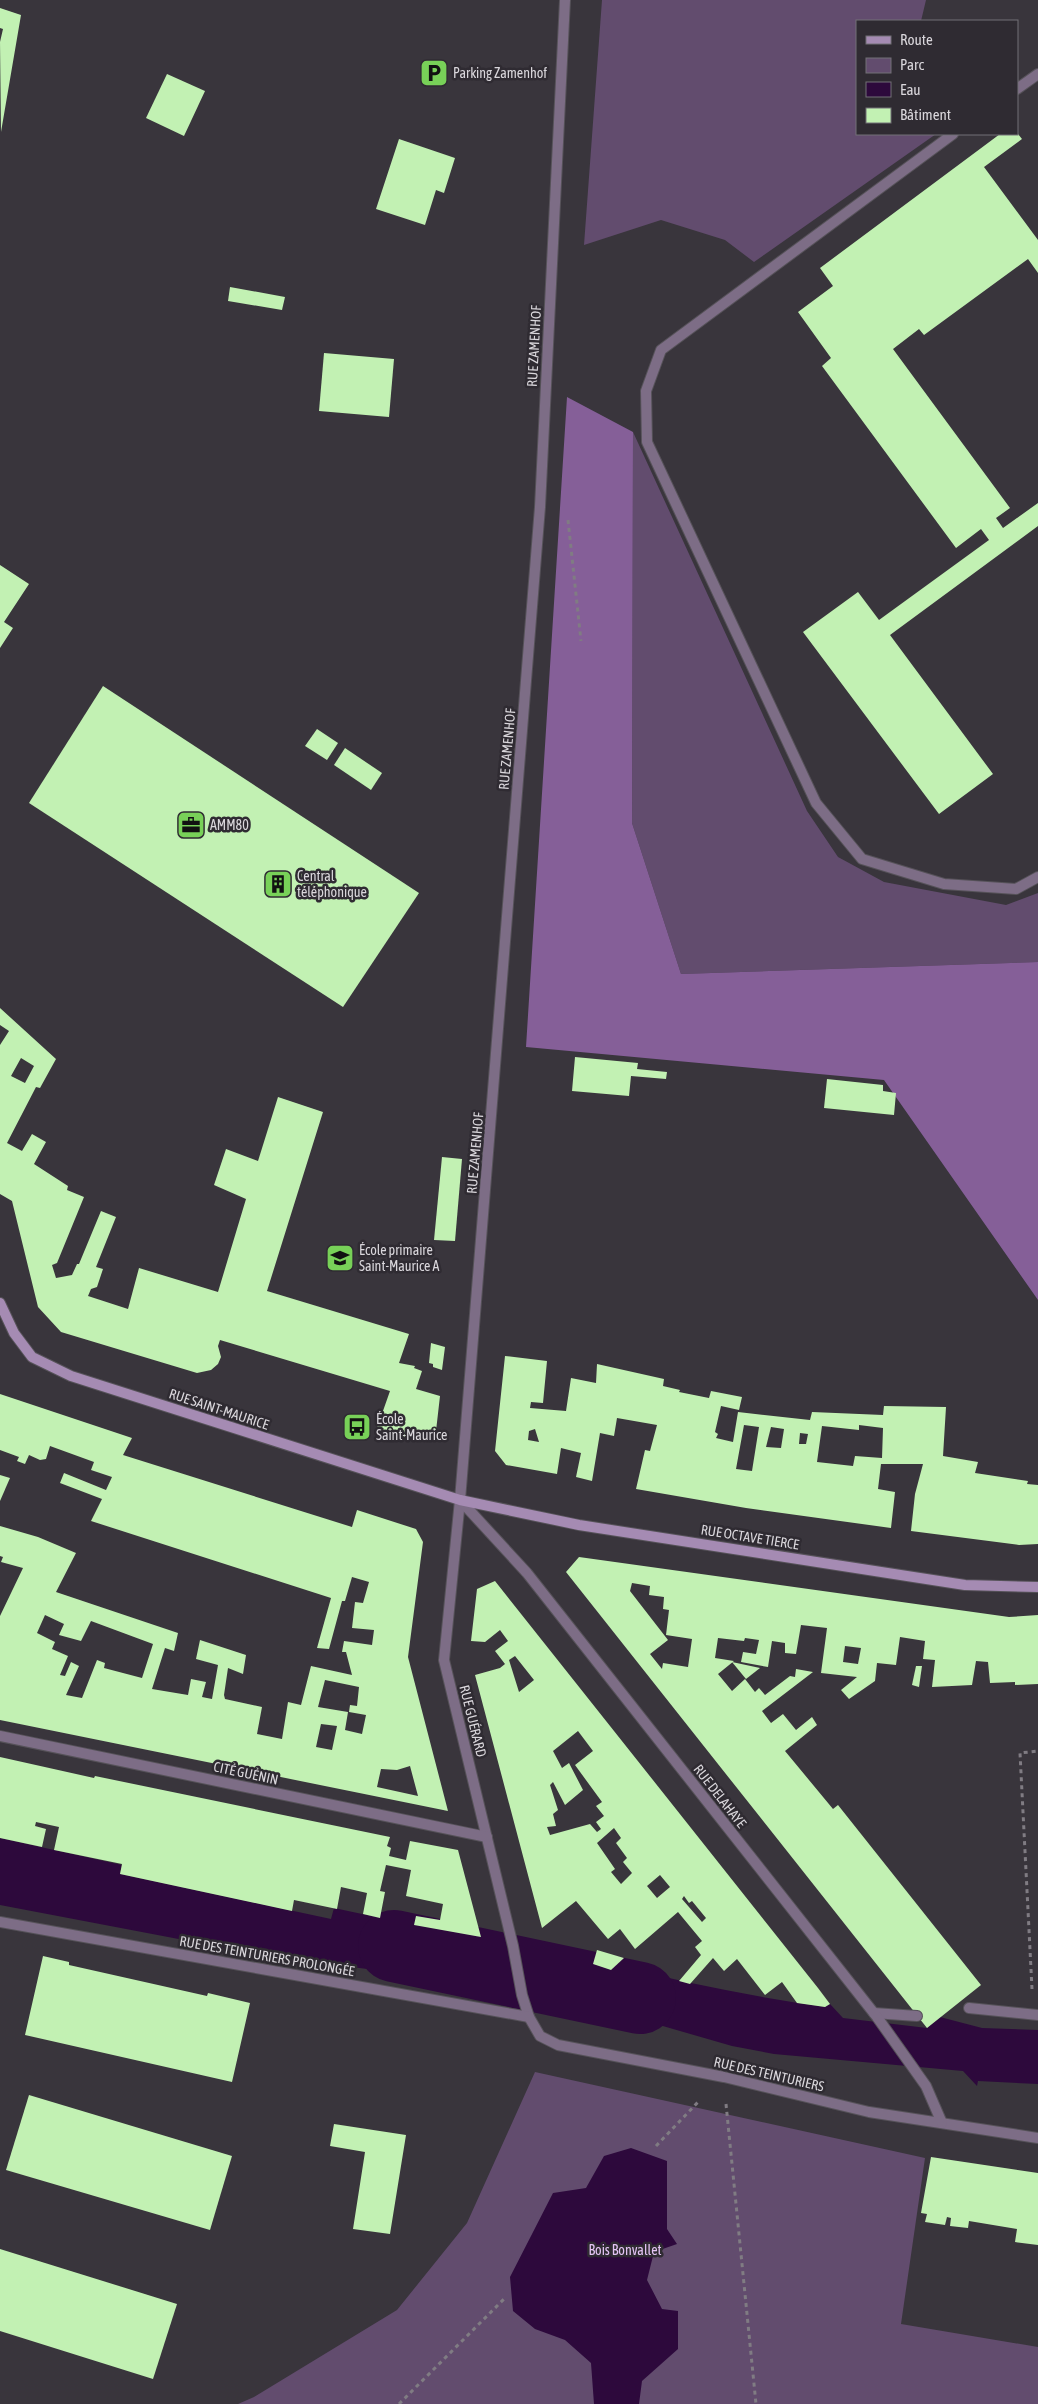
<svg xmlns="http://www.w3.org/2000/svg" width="1038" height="2404" font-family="'Asap Condensed',sans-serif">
<rect width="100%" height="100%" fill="#39353c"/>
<g fill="#624c6e">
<path d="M 602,0 L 926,0 L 921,21 L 857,21 L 857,134 L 936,134 L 754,262 L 725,240 L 661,220 L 584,245 Z"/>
<path d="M 633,432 L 807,811 L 838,857 L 884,882 L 1006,905 L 1038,893 L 1038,962 L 681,974 L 632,823 Z"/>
<path d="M 535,2072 L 925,2158 L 901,2324 L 1038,2347 L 1038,2404 L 238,2404 L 254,2397 L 397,2310 L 467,2223 Z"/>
</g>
<path fill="#855f98" d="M 567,397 L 633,432 L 632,823 L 681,974 L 1038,962 L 1038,1300 L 884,1080 L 526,1047 Z"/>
<g fill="#2d093c">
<path d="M 0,1838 L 122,1865 L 120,1874 L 331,1919 L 334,1908 L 437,1930 L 491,1939 L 496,1985 L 279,1958 L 0,1905 Z"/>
<path d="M 543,1948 L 611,1970 L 616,1965 C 685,1983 755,1997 825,2007 L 830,2004 L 843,2018 L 927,2028 L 940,2017 L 982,2028 L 1038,2030 L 1038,2084 L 978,2081 L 977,2086 L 963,2071 L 774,2054 L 732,2046 L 545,1992 L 538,1949 Z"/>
<path d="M 631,2148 L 667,2161 L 667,2229 L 677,2244 L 654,2252 L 647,2280 L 662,2309 L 678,2311 L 678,2349 L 642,2381 L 639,2404 L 594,2404 L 591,2363 L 565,2340 L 535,2329 L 513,2311 L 510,2277 L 553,2193 L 586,2188 L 604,2156 Z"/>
</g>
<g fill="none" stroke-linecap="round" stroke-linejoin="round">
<path stroke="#2d093c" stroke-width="72" d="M 394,1946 L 640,1998"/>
</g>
<g fill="#c2f1b3" fill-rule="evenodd">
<path d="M 0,8 L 21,15 L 1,132 L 0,42 L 3,29 L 0,28 Z"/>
<path d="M 167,74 L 205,91 L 184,136 L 146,118 Z"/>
<path d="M 1000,134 L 1018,134 L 1022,139 L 984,167 L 1038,240 L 1038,273 L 1028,259 L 924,335 L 919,329 L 893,349 L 1010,508 L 996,518 L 1003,528 L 1038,503 L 1038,526 L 890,635 L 993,774 L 939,814 L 803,632 L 858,592 L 879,620 L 989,540 L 981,529 L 956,548 L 822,366 L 831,358 L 798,312 L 833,286 L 820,268 Z"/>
<path d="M 399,139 L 455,158 L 444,193 L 436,190 L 425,225 L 376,209 Z"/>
<path d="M 230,287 L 285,297 L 282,310 L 228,301 Z"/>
<path d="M 324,353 L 394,359 L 389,417 L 319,411 Z"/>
<path d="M 0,565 L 29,584 L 4,622 L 13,628 L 0,648 Z"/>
<path d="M 103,686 L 419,893 L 343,1007 L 29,803 Z"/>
<path d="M 317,729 L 338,743 L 327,760 L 305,746 Z"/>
<path d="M 345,748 L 382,773 L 371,790 L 334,765 Z"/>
<path d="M 0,1008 L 56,1059 L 40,1088 L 36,1087 L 7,1143 L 22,1151 L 32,1134 L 46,1142 L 34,1164 L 68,1186 L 67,1190 L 84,1197 L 57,1263 L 52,1265 L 56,1278 L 72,1275 L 77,1264 L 79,1264 L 101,1211 L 116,1217 L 96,1267 L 103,1269 L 97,1287 L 91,1289 L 88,1296 L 128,1309 L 139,1268 L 218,1292 L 246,1199 L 214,1185 L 226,1149 L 258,1161 L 278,1097 L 323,1112 L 267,1291 L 409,1334 L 399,1363 L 415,1366 L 414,1368 L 422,1371 L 416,1389 L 440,1396 L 436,1431 L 421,1442 L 377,1428 L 390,1391 L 220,1340 L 218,1346 L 221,1357 L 218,1364 L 211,1370 L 197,1373 L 61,1332 L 38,1307 L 12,1201 L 0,1194 L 0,1045 L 9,1031 L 0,1025 ZM 21,1058 L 34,1066 L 25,1083 L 11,1076 Z"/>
<path d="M 575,1057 L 638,1063 L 637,1069 L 667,1072 L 666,1079 L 631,1076 L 629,1096 L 572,1091 Z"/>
<path d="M 827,1079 L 883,1085 L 883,1091 L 896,1093 L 894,1115 L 824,1108 Z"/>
<path d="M 442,1157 L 462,1159 L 455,1241 L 434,1240 Z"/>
<path d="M 431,1343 L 445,1347 L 442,1370 L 433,1367 L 433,1364 L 429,1363 Z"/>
<path d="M 505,1356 L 547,1361 L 543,1403 L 531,1402 L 530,1408 L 566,1411 L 571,1378 L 596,1383 L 597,1364 L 664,1379 L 663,1386 L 680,1390 L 679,1392 L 709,1398 L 711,1391 L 742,1397 L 739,1410 L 721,1406 L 715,1432 L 718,1434 L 716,1438 L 733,1442 L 738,1412 L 810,1420 L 812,1412 L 883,1415 L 884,1406 L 946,1407 L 943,1456 L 978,1462 L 975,1473 L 1028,1481 L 1027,1484 L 1038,1485 L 1038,1544 L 1019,1545 L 911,1531 L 915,1494 L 923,1464 L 881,1464 L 878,1489 L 895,1492 L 891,1528 L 746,1508 L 636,1489 L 645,1450 L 650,1451 L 657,1425 L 617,1418 L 614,1436 L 600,1433 L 592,1481 L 576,1477 L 581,1453 L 561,1448 L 557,1474 L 506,1465 L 495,1451 ZM 744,1425 L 759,1427 L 752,1471 L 736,1469 ZM 859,1425 L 883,1428 L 882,1458 L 855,1456 L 853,1466 L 817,1462 L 822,1426 L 859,1430 ZM 771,1427 L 784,1429 L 781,1448 L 766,1447 ZM 535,1429 L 539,1442 L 528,1440 L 529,1431 ZM 800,1433 L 808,1434 L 806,1444 L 799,1444 Z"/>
<path d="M 0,1394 L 132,1438 L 123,1455 L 352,1527 L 357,1510 L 416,1529 L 423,1542 L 408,1657 L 448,1811 L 0,1720 L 0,1616 L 23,1568 L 1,1562 L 3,1557 L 0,1556 L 0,1526 L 38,1537 L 76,1553 L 56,1592 L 178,1633 L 174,1651 L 165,1648 L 152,1689 L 188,1695 L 191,1679 L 206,1682 L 202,1697 L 212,1699 L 218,1665 L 196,1659 L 200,1640 L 246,1655 L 243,1674 L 228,1668 L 224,1695 L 225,1699 L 262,1707 L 257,1734 L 282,1739 L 288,1702 L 301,1705 L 311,1666 L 352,1675 L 346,1652 L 342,1652 L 344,1641 L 372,1645 L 374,1630 L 352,1628 L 355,1602 L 363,1603 L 369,1582 L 352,1577 L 345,1601 L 342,1601 L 329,1649 L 317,1648 L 331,1598 L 91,1521 L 102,1499 L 60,1483 L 64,1473 L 106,1490 L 112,1477 L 91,1470 L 94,1462 L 50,1446 L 46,1459 L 40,1460 L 29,1455 L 25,1464 L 17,1461 L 19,1457 L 0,1450 ZM 45,1615 L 64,1624 L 59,1635 L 81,1641 L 91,1621 L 153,1644 L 142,1678 L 104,1668 L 105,1663 L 97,1660 L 82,1698 L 66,1695 L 79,1666 L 71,1662 L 65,1676 L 60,1675 L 68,1656 L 52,1649 L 55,1642 L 37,1633 ZM 325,1680 L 359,1687 L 357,1706 L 350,1705 L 349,1712 L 366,1715 L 362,1734 L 345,1730 L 348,1712 L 318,1707 ZM 321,1724 L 337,1726 L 332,1750 L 316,1747 ZM 410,1766 L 418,1796 L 377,1787 L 381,1769 L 397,1770 Z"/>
<path d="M 0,1475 L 10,1478 L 0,1501 Z"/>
<path d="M 579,1557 L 1009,1617 L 1038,1615 L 1038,1684 L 1015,1685 L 1015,1682 L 990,1683 L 988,1662 L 976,1661 L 972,1685 L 932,1687 L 935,1660 L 923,1659 L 925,1641 L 900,1637 L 896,1665 L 877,1663 L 875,1681 L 849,1699 L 841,1690 L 857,1677 L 821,1673 L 827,1628 L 801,1625 L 796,1654 L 785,1653 L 785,1643 L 772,1641 L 768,1667 L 741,1662 L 743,1652 L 756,1654 L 759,1640 L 745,1638 L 744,1641 L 718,1638 L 715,1658 L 734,1661 L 718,1674 L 732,1691 L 745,1679 L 755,1692 L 759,1688 L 765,1695 L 790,1676 L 795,1677 L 796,1669 L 813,1672 L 762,1711 L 771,1723 L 783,1714 L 796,1730 L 812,1717 L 817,1725 L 785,1751 L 833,1809 L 838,1805 L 981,1985 L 927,2028 L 566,1572 ZM 632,1583 L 650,1586 L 649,1595 L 664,1597 L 663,1609 L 669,1610 L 666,1635 L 692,1639 L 688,1667 L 663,1663 L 662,1669 L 650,1654 L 668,1640 L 630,1591 ZM 845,1646 L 861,1648 L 858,1664 L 843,1662 Z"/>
<path d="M 495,1581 L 818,1988 L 830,2004 L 825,2007 L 797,2003 L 782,1982 L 765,1995 L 737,1959 L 724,1971 L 713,1958 L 690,1984 L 679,1981 L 701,1955 L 695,1947 L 702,1941 L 678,1912 L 635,1949 L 620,1929 L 608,1939 L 576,1901 L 542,1928 L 475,1675 L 500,1668 L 505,1664 L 495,1651 L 508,1641 L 500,1630 L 485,1642 L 471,1641 L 477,1589 ZM 515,1656 L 534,1680 L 519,1692 L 509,1660 ZM 578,1731 L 593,1751 L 575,1765 L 602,1802 L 596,1806 L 604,1816 L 596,1822 L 601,1829 L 597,1832 L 590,1824 L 550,1835 L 547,1827 L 556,1826 L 553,1814 L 558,1810 L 550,1785 L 553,1782 L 565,1805 L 583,1790 L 569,1763 L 562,1768 L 553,1751 ZM 614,1828 L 621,1838 L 616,1843 L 627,1858 L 623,1862 L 632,1873 L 621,1884 L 611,1872 L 615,1869 L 597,1843 ZM 660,1875 L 670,1887 L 657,1898 L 647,1886 ZM 684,1896 L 689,1903 L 692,1901 L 706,1918 L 702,1922 L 682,1899 Z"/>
<path d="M 732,1662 L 760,1668 L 746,1679 Z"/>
<path d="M 916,1666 L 922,1666 L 919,1687 L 912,1685 Z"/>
<path d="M 0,1757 L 94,1778 L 95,1776 L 390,1837 L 387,1846 L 391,1848 L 389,1856 L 406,1860 L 410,1841 L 458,1850 L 481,1937 L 414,1925 L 416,1916 L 440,1920 L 443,1904 L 406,1896 L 411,1870 L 386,1865 L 380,1891 L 385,1892 L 380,1918 L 363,1914 L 367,1893 L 341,1887 L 337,1909 L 294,1900 L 292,1911 L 120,1874 L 122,1864 L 54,1850 L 59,1827 L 36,1822 L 35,1826 L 46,1829 L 42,1847 L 0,1838 Z"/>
<path d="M 597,1950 L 624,1958 L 611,1970 L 593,1964 Z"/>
<path d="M 43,1956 L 69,1962 L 69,1965 L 207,1996 L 208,1993 L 250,2003 L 232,2082 L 25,2035 Z"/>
<path d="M 29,2095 L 232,2156 L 210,2230 L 6,2170 Z"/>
<path d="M 334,2124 L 406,2135 L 390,2234 L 353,2229 L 365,2152 L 330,2146 Z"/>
<path d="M 931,2157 L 1038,2173 L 1038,2245 L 1015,2242 L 1017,2229 L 969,2221 L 968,2228 L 950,2226 L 951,2218 L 947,2217 L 945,2225 L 925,2222 L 927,2214 L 921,2213 Z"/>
<path d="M 0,2249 L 177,2304 L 153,2379 L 0,2331 Z"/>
</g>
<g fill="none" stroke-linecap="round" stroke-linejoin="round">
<defs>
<g id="lane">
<path d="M 1017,89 L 1038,74"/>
<path d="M 953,134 L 661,350 L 646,391 L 647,442 L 816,803 L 862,859 L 944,884 L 1016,889 L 1038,877"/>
<path d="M 969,2008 L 1038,2015"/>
<path d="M 874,2013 L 917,2016"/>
</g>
<g id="street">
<path d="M 565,0 L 540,507 L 460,1500 L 444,1660 L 513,1946 L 522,1995 L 529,2017 L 540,2036 L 558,2045 L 724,2077 L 869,2112 L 1038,2138"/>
<path d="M 460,1500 L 527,1573 L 877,2017 L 926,2086 L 942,2123"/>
<path d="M 0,1736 L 487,1837"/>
<path d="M 0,1922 L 529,2017"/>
</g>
<path id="secondary" d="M 0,1303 L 14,1333 L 32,1357 L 71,1376 L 460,1500 L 579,1525 L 965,1585 L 1038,1587"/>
</defs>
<use href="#lane" stroke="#565259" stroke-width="12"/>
<use href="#street" stroke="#565259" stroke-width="12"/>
<use href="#secondary" stroke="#565259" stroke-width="12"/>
<g stroke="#807c83" stroke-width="3" stroke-dasharray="4 4" stroke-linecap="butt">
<path d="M 568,520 L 581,641"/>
<path d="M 1032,1989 L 1020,1753 L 1038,1751"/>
<path d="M 726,2104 L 756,2404"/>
<path d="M 656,2146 L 700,2100"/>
<path d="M 399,2404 L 505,2298"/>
</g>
<use href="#lane" stroke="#7d6d86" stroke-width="10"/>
<use href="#street" stroke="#7d6d86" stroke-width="10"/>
<use href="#secondary" stroke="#a58bb3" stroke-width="10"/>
</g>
<defs>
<symbol id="parking-square" viewBox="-11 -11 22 22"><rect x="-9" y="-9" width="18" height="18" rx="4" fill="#78d158" stroke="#2f2b32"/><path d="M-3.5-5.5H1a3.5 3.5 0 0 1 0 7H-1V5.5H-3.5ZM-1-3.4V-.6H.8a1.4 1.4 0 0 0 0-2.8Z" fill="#111"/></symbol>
<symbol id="office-square" viewBox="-11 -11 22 22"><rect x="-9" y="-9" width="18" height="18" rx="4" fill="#78d158" stroke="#2f2b32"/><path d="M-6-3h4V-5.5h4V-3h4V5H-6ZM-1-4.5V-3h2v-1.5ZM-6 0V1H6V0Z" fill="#111"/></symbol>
<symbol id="building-square" viewBox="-11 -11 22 22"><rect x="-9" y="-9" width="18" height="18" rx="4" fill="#78d158" stroke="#2f2b32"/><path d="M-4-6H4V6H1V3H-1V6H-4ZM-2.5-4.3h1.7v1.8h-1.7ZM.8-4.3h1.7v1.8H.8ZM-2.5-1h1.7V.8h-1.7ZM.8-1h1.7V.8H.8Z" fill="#111"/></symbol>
<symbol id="school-square" viewBox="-11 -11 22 22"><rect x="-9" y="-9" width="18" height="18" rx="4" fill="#78d158" stroke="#2f2b32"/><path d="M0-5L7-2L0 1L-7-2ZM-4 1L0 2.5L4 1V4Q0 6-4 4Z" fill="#111"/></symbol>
<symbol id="bus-square" viewBox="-11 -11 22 22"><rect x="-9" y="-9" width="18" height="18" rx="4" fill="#78d158" stroke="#2f2b32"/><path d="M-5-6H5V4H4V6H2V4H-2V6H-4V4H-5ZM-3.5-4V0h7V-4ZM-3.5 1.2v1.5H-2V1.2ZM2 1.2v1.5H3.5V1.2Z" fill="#111"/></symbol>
</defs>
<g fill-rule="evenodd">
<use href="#parking-square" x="418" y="57" width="32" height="32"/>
<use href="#office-square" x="175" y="809" width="32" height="32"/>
<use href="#building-square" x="262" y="868" width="32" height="32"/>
<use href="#school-square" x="324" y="1242" width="32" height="32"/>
<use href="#bus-square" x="341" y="1411" width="32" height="32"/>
</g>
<g text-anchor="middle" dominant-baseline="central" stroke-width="5" stroke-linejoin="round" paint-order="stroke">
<g font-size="14" fill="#dad7dc" stroke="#2f2b32" text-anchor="start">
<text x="453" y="73">Parking Zamenhof</text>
<text x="210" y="825">AMM80</text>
<text x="297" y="876">Central<tspan x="297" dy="16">téléphonique</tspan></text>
<text x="359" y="1250">École primaire<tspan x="359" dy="16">Saint-Maurice A</tspan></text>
<text x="376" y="1419">École<tspan x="376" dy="16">Saint-Maurice</tspan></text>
</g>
<g font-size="14" fill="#dad7dc" stroke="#2f2b32">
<text transform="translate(534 346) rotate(-87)">RUE ZAMENHOF</text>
<text transform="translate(507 749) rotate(-85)">RUE ZAMENHOF</text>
<text transform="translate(475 1153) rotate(-85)">RUE ZAMENHOF</text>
<text transform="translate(219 1409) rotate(18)">RUE SAINT-MAURICE</text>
<text transform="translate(750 1537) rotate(9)">RUE OCTAVE TIERCE</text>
<text transform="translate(473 1721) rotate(76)">RUE GUÉRARD</text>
<text transform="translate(246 1773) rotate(12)">CITÉ GUÉNIN</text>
<text transform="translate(720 1796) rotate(52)">RUE DELAHAYE</text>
<text transform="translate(267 1956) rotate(10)">RUE DES TEINTURIERS PROLONGÉE</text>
<text transform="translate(769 2074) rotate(13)">RUE DES TEINTURIERS</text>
</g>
<g font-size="14" fill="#e4c4f5" stroke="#2f2b32">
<text x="625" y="2250">Bois Bonvallet</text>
</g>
</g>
<rect x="856" y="20" width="162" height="115" fill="#2f2b32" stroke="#737076"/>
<rect x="866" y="36" width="25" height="8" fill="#a58bb3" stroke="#737076"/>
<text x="900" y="45" font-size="15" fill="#dad7dc">Route</text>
<rect x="866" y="58" width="25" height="15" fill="#624c6e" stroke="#737076"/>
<text x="900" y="70" font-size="15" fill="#dad7dc">Parc</text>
<rect x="866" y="82" width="25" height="15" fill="#2d093c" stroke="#737076"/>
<text x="900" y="95" font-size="15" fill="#dad7dc">Eau</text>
<rect x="866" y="108" width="25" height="15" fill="#c2f1b3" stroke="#737076"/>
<text x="900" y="120" font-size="15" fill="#dad7dc">Bâtiment</text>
</svg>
